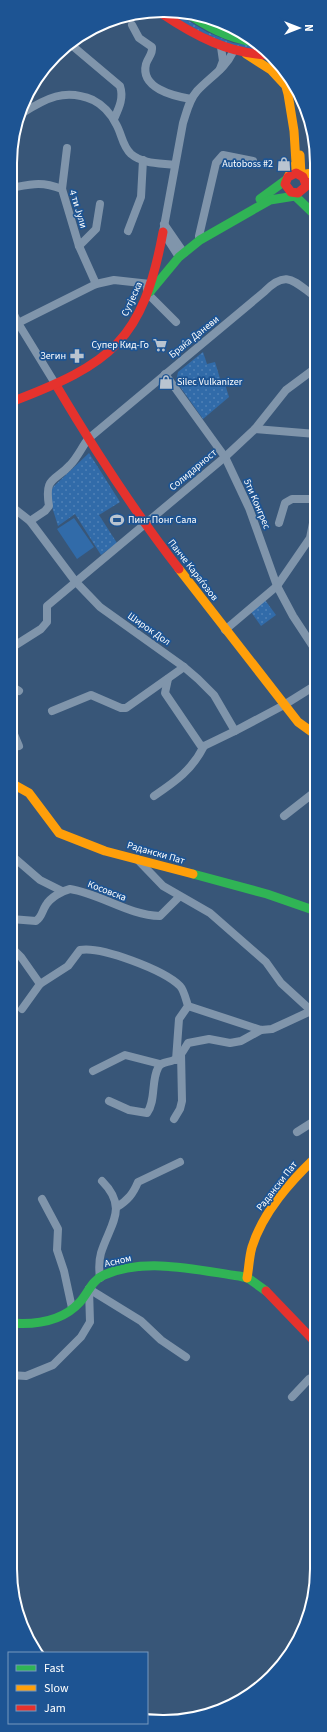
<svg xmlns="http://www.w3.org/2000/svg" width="327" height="1732" font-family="'Source Sans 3',sans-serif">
<defs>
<pattern id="grass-dots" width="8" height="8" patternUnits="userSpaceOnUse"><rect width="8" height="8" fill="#316ba9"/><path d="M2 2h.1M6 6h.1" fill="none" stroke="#5081b6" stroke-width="1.8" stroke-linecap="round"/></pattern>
</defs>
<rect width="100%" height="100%" fill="#385678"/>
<g fill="url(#grass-dots)">
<path d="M 167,12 L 174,12 L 207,32 L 233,43 L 261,47 L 265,51 L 233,48 L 206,36 Z"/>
<path d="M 203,352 L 207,364 L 215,362 L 222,385 L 225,384 L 229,397 L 203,419 L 176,381 L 178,372 Z"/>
<path d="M 89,453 L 120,502 L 99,515 L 117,543 L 101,555 L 75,514 L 58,526 L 49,497 L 53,487 Z"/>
<path d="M 265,600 L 276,615 L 261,626 L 251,612 Z"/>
</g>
<path fill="#316ba9" d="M 74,518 L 94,547 L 77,559 L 57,529 Z"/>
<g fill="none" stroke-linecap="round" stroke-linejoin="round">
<g stroke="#8095ab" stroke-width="8">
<path d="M 132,25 L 139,38 L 152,47 C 153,54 148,57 146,64 C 140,88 173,96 191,99"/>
<path d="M 69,43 L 120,86 C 124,98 119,108 114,119"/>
<path d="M 220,69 L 223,61 L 221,47"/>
<path d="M 21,114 C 46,98 65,88 93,100 C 103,105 111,114 116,124 C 122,134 122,146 131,154 C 143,164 160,163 175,165"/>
<path d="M 11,188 C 32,184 41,181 62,189 L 79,246 L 96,284"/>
<path d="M 62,189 L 67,148"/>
<path d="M 164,224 L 184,253"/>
<path d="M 128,231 L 141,197 L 143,160"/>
<path d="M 199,236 L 216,163 L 223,155 L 253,161"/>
<path d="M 79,246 L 96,229 L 100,204"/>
<path d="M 179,257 L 163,232 L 183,123 C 187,111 189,100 197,91 C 210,77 225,69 233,52"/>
<path d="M 147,289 L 148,294 L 176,322"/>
<path d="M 11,308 L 18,323 L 56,385"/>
<path d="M 18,323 L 96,284 L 114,280 L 150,284"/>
<path d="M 165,374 L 225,457 L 249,508 L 277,586 L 293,616 L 316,651"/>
<path d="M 255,429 L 316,434"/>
<path d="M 11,506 L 30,521 L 75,581 L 100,607 L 184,667 L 198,679 L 214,695 L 235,731 L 284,705 L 316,685"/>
<path d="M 30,521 L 45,511 L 49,506 C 44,476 55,482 70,465 C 77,458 82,447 88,439 L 264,292 C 287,268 294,282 317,298"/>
<path d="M 279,523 L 285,503 L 292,499 L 316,499"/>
<path d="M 225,630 L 277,586 L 310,538 L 316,508"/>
<path d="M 11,648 L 41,629 L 47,622 L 47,606 L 225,457 L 255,429 L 286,390 L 317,367"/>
<path d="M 168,679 L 165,693 L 201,746 L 204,746 L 235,731"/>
<path d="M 11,686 L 19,691"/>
<path d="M 52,711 L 91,695 L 121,708 L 126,708 L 184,667"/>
<path d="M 11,727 L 19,746"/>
<path d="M 154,796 C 176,781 192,770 204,746"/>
<path d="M 284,816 L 316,791"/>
<path d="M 11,855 L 40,880 L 62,891"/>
<path d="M 137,859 L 163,886 L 210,913 L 266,962 L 281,983 L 316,1015"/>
<path d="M 314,910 L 313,920 L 316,933"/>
<path d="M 11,919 L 36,921 C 42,917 42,911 46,905 C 51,897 62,891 70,889 C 101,894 128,915 160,916 L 179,897"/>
<path d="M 11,947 L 21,957 L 40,984"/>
<path d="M 188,1006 L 261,1030 L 272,1029 L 311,1011"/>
<path d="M 22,1009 L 40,984 L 68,966 L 80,950 C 101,946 164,970 180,986 C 184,990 186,1000 188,1006 L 179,1019 L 176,1060"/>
<path d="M 93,1071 L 125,1055 L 160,1064"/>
<path d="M 109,1101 L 129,1110 L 147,1113 C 156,1101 151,1081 158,1068 C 161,1061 168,1063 174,1060 C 180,1058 185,1048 188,1043 L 209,1039 L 230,1043 L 241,1041 L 261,1030"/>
<path d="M 174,1119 L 180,1109 L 182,1101 L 181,1053"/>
<path d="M 297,1132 L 316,1120"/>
<path d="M 42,1199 L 58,1229 L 57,1250 L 64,1271 L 72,1308"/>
<path d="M 117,1207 C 128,1200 133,1194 138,1182 L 180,1162"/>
<path d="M 316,1207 L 313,1196 L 316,1190"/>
<path d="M 100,1278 C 99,1270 99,1260 101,1253 C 110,1224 129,1208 102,1181"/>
<path d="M 89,1289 L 141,1321 L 161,1340 L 186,1357"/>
<path d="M 10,1375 L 26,1376 L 53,1365 L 81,1337 L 90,1322 L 89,1289"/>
<path d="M 292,1397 L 309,1379 L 316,1375"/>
</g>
<g stroke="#30b455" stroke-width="9">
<path d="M 184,11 C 206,26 227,38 254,42"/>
<path d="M 291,192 L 317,217"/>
<path d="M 260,199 L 286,180"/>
<path d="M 150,292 L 179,257 L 200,240 L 270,200 L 295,196"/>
<path d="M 193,874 L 267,894 L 316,911"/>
<path d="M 10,1323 C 35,1325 62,1322 80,1302 C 88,1293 92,1280 104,1275 C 145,1257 197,1270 239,1276 L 248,1278 L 266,1291"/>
</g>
<g stroke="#ff9f0a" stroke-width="9">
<path d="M 246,54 L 271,70 L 284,84"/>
<path d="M 281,68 L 288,94 L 294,131 L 296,163 L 288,177"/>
<path d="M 300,155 L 301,175 L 317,172"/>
<path d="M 179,569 L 298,722 L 316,735"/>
<path d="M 11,783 L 29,793 L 59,833 L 105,851 L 193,874"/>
<path d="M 247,1278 C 249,1268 249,1257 252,1247 C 263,1212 290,1182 316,1157"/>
</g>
<g stroke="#e5322d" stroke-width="9">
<path d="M 161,13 C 195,36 229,54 271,55"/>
<path d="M 306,185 L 303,177 L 296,173 L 288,177 L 285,184 L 291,192 L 298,193 L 317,177"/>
<path d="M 56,385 C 94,449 133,510 179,569"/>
<path d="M 11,402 C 111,364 143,341 163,232"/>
<path d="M 266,1291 L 316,1343"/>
</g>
</g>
<defs>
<symbol id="shop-bare" viewBox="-9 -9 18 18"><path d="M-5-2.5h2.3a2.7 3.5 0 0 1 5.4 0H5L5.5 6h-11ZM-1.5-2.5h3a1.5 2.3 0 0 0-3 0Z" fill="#b9c4d0" stroke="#1d5493" stroke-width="2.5" paint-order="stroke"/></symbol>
<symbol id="supermarket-bare" viewBox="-9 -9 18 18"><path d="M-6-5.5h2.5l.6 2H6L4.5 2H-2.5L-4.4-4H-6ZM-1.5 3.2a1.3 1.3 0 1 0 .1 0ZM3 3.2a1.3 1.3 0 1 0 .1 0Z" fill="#b9c4d0" stroke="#1d5493" stroke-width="2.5" paint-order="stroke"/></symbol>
<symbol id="pharmacy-bare" viewBox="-9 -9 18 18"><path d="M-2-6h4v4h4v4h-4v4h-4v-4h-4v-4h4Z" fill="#b9c4d0" stroke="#1d5493" stroke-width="2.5" paint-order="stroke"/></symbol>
<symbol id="stadium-bare" viewBox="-9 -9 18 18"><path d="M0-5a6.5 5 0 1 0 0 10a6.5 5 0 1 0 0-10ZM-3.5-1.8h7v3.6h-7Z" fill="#b9c4d0" stroke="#1d5493" stroke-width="2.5" paint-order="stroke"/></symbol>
</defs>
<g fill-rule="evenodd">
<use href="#shop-bare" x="274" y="154" width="20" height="20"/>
<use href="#supermarket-bare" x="150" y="335" width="20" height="20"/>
<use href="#pharmacy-bare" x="67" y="346" width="20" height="20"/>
<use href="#shop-bare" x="156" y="372" width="20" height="20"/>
<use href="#stadium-bare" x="107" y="510" width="20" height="20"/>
</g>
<g text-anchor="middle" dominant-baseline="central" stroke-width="3.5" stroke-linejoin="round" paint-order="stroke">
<g font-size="10" fill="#fff" stroke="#1d5493" text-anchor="end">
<text x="273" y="164">Autoboss #2</text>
<text x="149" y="345">Супер Кид-Го</text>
<text x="66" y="356">Зегин</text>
<text x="177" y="382" text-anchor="start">Silec Vulkanizer</text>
<text x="128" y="520" text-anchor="start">Пинг Понг Сала</text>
</g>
<g font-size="10" fill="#fff" stroke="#1d5493">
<text transform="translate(78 209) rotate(73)">4 ти Јули</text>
<text transform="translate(132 299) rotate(-65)">Сутјеска</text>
<text transform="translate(194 337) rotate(-39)">Браќа Даневи</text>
<text transform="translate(193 470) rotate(-40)">Солидарност</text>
<text transform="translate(257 504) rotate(67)">5ти Конгрес</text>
<text transform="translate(193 570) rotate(52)">Панче Караѓозов</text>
<text transform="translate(149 629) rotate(35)">Широк Дол</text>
<text transform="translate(156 853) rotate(16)">Радански Пат</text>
<text transform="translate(107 891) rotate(21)">Косовска</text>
<text transform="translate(277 1186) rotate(-52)">Радански Пат</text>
<text transform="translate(118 1261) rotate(-13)">Асном</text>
</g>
</g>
<path d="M0 0H327V1732H0ZM163 17H164A146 146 0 0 1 310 163V1569A146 146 0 0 1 164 1715H163A146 146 0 0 1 17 1569V163A146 146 0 0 1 163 17Z" fill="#1d5493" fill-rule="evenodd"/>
<path fill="none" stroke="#fff" stroke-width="2" d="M163 17H164A146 146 0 0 1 310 163V1569A146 146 0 0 1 164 1715H163A146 146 0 0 1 17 1569V163A146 146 0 0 1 163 17Z"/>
<rect x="8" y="1652" width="140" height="72" fill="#1d5493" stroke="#7798be"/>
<rect x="16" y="1665" width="20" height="6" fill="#30b455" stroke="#7798be"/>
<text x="44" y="1672" font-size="12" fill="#ffffff">Fast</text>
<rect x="16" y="1685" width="20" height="6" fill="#ff9f0a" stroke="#7798be"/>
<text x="44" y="1692" font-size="12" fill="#ffffff">Slow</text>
<rect x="16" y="1705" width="20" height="6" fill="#e5322d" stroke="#7798be"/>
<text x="44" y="1712" font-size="12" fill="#ffffff">Jam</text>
<g transform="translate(299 28) rotate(90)" stroke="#1d5493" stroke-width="3" paint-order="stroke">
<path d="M0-3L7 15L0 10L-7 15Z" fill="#ffffff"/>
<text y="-6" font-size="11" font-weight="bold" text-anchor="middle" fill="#ffffff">N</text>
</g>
</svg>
